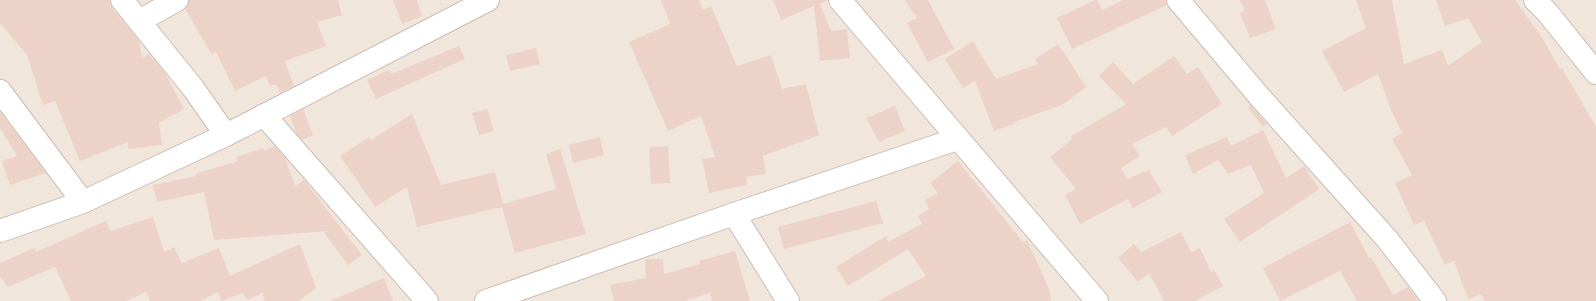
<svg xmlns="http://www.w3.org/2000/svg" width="1596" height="301" font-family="Karla,sans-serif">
<rect width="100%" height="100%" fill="#faf4ec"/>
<rect fill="#f1e6db" x="0" y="0" width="1596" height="301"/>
<g fill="#edd3c7">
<path d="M 0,0 L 110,0 L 112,8 L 139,41 L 142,58 L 149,54 L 165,73 L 184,109 L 159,123 L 162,145 L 128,149 L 128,142 L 80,161 L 55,101 L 43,105 L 27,55 L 0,23 Z"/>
<path d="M 189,0 L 338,0 L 342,15 L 317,22 L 326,46 L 285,61 L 294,86 L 280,93 L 276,84 L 270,86 L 266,76 L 235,91 L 216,52 L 212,55 L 185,9 Z"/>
<path d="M 393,0 L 417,0 L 422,16 L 402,24 Z"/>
<path d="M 661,0 L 699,0 L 703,10 L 711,6 L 737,66 L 771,55 L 782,89 L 806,84 L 819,135 L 763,156 L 766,174 L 746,177 L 747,185 L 709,193 L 702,159 L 715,157 L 701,116 L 668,131 L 629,42 L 670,24 Z"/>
<path d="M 773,0 L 828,0 L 820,4 L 831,31 L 847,29 L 850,58 L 820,61 L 814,6 L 781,20 Z"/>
<path d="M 905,0 L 928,0 L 954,49 L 928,62 L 907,23 L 917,18 Z"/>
<path d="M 1095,0 L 1097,0 L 1102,10 L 1123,0 L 1166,0 L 1167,5 L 1072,49 L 1057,18 Z"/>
<path d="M 1239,0 L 1265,0 L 1276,29 L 1250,38 L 1240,13 L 1245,10 Z"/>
<path d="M 1356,0 L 1392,0 L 1404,64 L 1442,50 L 1448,66 L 1482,42 L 1468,18 L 1445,26 L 1436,0 L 1515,0 L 1541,36 L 1560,69 L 1562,68 L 1596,127 L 1596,301 L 1485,301 L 1481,294 L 1468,299 L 1454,261 L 1445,265 L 1424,221 L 1414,225 L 1395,183 L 1412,175 L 1392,139 L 1402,133 L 1391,110 L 1378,74 L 1344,92 L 1322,51 L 1366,28 Z"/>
<path d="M 973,41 L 996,79 L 1038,64 L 1035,59 L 1058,44 L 1086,87 L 1062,105 L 1014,122 L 1014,124 L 994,131 L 975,81 L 963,88 L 945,59 Z"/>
<path d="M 459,46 L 465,59 L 376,99 L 367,80 L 389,70 L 391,74 Z"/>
<path d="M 536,48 L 540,64 L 510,71 L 506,55 Z"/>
<path d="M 1174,56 L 1187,74 L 1198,67 L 1222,104 L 1172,136 L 1166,127 L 1132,144 L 1140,156 L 1121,168 L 1127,179 L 1149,170 L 1162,192 L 1133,208 L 1128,199 L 1080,224 L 1065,195 L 1076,189 L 1050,157 L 1072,139 L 1071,136 L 1126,104 L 1099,76 L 1113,62 L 1133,84 Z"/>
<path d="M 1250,105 L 1267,124 L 1263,127 L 1248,107 Z"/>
<path d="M 895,106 L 905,131 L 879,142 L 866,118 Z"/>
<path d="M 303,109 L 313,135 L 302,140 L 296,133 L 290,116 Z"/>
<path d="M 487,109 L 494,131 L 479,135 L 472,113 Z"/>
<path d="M 0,112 L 46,173 L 10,185 L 2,161 L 17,156 L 0,128 Z"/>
<path d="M 412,114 L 441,185 L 495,172 L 503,204 L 556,189 L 546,154 L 560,149 L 586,234 L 515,253 L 502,207 L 417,227 L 407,187 L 375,207 L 340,156 L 369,137 L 371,140 Z"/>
<path d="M 1263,130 L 1286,178 L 1304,166 L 1319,189 L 1240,242 L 1224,219 L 1264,193 L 1251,165 L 1228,174 L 1218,160 L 1193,174 L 1185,155 L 1227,137 L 1231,146 Z"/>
<path d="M 600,137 L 604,155 L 573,163 L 569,145 Z"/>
<path d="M 275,146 L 285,158 L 295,186 L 304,180 L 362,255 L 348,265 L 324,233 L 329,231 L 214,240 L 204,192 L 157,202 L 153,185 L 196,176 L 195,174 L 238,161 L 236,157 L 263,148 L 264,150 Z"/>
<path d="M 668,146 L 670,183 L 651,184 L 649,147 Z"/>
<path d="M 958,161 L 1023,242 L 1027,240 L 1049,289 L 1051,301 L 878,301 L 926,276 L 908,249 L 848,286 L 836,267 L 886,236 L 888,242 L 922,224 L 918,216 L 929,209 L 925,200 L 938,193 L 930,183 Z"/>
<path d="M 876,201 L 883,223 L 784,249 L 778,227 Z"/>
<path d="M 153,217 L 164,252 L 174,247 L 182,263 L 219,248 L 230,276 L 300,244 L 316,288 L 299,301 L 265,301 L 262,293 L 247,300 L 243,293 L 221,301 L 218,292 L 200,301 L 150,301 L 146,292 L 126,301 L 71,301 L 55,267 L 8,287 L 0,277 L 0,263 L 34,248 L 36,252 L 106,221 L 110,231 Z"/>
<path d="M 1350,222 L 1369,258 L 1371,257 L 1393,295 L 1408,287 L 1419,301 L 1357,301 L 1340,271 L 1280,301 L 1263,268 Z"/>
<path d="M 1181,232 L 1191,252 L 1200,248 L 1211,272 L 1214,270 L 1223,286 L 1195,301 L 1164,301 L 1149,273 L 1138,282 L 1118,258 L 1134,244 L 1141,252 Z"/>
<path d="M 735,251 L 750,301 L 712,301 L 710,293 L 685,301 L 614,301 L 610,285 L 646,278 L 645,259 L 663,259 L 664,274 L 700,264 L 699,261 Z"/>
<path d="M 384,278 L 393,301 L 330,301 Z"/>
</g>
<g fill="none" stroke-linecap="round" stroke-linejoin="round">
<defs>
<g id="minor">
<path d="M 122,0 L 193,88 L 226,135"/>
<path d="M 840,0 L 1097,301"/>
<path d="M 1178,0 L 1258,95 L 1387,239 L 1435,301"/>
<path d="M 1535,0 L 1547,12 L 1596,73"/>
<path d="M 139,21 L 177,0"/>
<path d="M 0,91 L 83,202"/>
<path d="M 264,115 L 427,301"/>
<path d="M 734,214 L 788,301"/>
<path d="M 0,231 L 83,202 L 226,135 L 488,0"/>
<path d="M 486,301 L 734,214 L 957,139"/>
</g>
</defs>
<use href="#minor" stroke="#ccbcb3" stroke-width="24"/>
<use href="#minor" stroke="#fff" stroke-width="22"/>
</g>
</svg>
